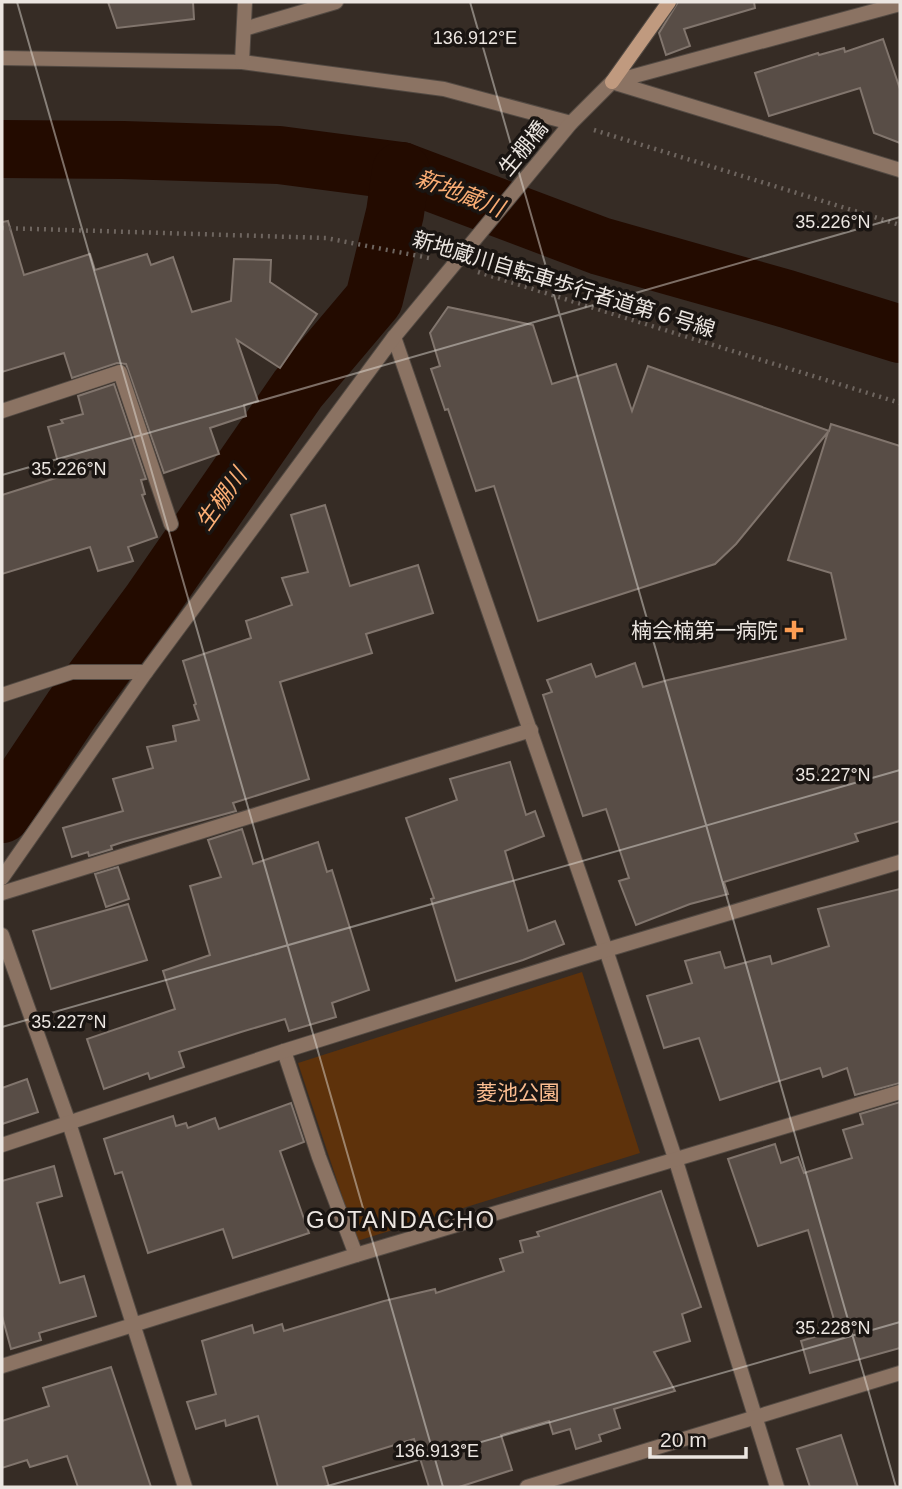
<svg xmlns="http://www.w3.org/2000/svg" width="902" height="1489" font-family="Helvetica,'Noto Sans JP',sans-serif">
<rect width="100%" height="100%" fill="#362c25"/>
<path fill="#5e320b" d="M 582,972 L 640,1153 L 357,1241 L 298,1063 Z"/>
<g fill="none" stroke-linecap="round" stroke-linejoin="round">
<g stroke="#230b00" stroke-width="58">
<path d="M 2,149 L 123,150 L 279,155 L 401,171 L 600,246 L 787,299 L 900,334"/>
<path d="M 2,814 L 72,709 L 151,602 L 298,389 L 374,299 L 395,213 L 401,171"/>
</g>
</g>
<g fill="#584d46" stroke="#81756d" stroke-width="2">
<path d="M 108,2 L 193,2 L 194,19 L 117,28 Z"/>
<path d="M 678,2 L 754,2 L 755,8 L 684,29 L 690,46 L 666,55 L 659,33 Z"/>
<path d="M 883,39 L 900,89 L 900,143 L 874,133 L 860,88 L 769,116 L 755,73 L 818,53 L 819,55 L 844,48 L 845,52 Z"/>
<path d="M 8,221 L 24,275 L 90,254 L 95,270 L 147,254 L 151,265 L 173,257 L 192,312 L 231,301 L 234,259 L 271,260 L 270,282 L 317,314 L 280,368 L 237,340 L 258,401 L 244,405 L 246,416 L 210,428 L 219,454 L 164,473 L 126,364 L 117,363 L 72,378 L 64,353 L 2,372 L 2,222 Z"/>
<path d="M 448,307 L 533,325 L 552,384 L 616,364 L 632,411 L 648,366 L 829,431 L 831,424 L 900,446 L 900,821 L 855,834 L 858,841 L 724,882 L 728,894 L 690,904 L 636,925 L 619,881 L 629,878 L 606,809 L 583,816 L 543,695 L 552,692 L 547,680 L 591,664 L 596,677 L 635,663 L 643,687 L 668,680 L 846,639 L 831,573 L 788,560 L 828,432 L 736,544 L 715,564 L 538,621 L 494,486 L 476,491 L 448,409 L 445,410 L 431,369 L 440,366 L 430,333 Z"/>
<path d="M 114,384 L 146,479 L 141,480 L 145,494 L 142,495 L 157,537 L 128,547 L 133,561 L 98,571 L 90,547 L 2,574 L 2,495 L 62,476 L 48,427 L 63,423 L 61,420 L 83,414 L 78,396 Z"/>
<path d="M 325,505 L 350,586 L 418,565 L 433,613 L 366,634 L 372,653 L 280,682 L 309,779 L 233,803 L 236,811 L 123,842 L 111,846 L 112,849 L 89,856 L 88,852 L 72,857 L 63,828 L 123,811 L 113,779 L 153,768 L 147,747 L 176,741 L 173,726 L 199,720 L 194,705 L 196,704 L 183,661 L 251,638 L 246,621 L 292,605 L 282,578 L 308,572 L 291,515 Z"/>
<path d="M 510,762 L 526,815 L 535,811 L 544,836 L 505,851 L 528,931 L 555,921 L 564,944 L 523,960 L 456,981 L 431,899 L 434,898 L 406,818 L 457,800 L 450,779 Z"/>
<path d="M 242,829 L 253,864 L 318,842 L 327,872 L 332,870 L 369,990 L 332,1003 L 336,1017 L 289,1031 L 285,1019 L 241,1032 L 179,1052 L 184,1067 L 150,1079 L 148,1073 L 104,1089 L 87,1039 L 175,1009 L 163,971 L 210,955 L 190,886 L 221,877 L 208,840 Z"/>
<path d="M 118,867 L 129,899 L 106,907 L 95,874 Z"/>
<path d="M 900,889 L 900,1083 L 855,1095 L 847,1068 L 823,1077 L 820,1068 L 720,1100 L 699,1038 L 664,1048 L 647,996 L 692,983 L 685,961 L 720,952 L 725,968 L 770,956 L 772,964 L 829,946 L 818,909 Z"/>
<path d="M 128,904 L 147,960 L 51,989 L 33,931 Z"/>
<path d="M 27,1079 L 38,1112 L 2,1124 L 2,1088 Z"/>
<path d="M 900,1102 L 900,1348 L 810,1373 L 801,1341 L 837,1330 L 808,1230 L 758,1246 L 728,1159 L 775,1144 L 781,1163 L 798,1157 L 804,1173 L 852,1158 L 843,1130 L 863,1124 L 860,1114 Z"/>
<path d="M 291,1103 L 304,1142 L 280,1151 L 309,1233 L 233,1258 L 223,1229 L 148,1253 L 122,1172 L 115,1174 L 104,1139 L 173,1116 L 176,1126 L 186,1123 L 188,1128 L 215,1118 L 219,1129 Z"/>
<path d="M 54,1166 L 62,1196 L 37,1203 L 60,1283 L 84,1276 L 96,1316 L 39,1333 L 41,1340 L 11,1349 L 2,1316 L 2,1181 Z"/>
<path d="M 661,1191 L 701,1307 L 682,1314 L 690,1341 L 654,1352 L 675,1391 L 614,1409 L 620,1428 L 599,1435 L 601,1441 L 576,1449 L 570,1429 L 553,1434 L 549,1421 L 501,1435 L 512,1470 L 459,1487 L 429,1487 L 414,1439 L 323,1467 L 329,1487 L 278,1487 L 258,1416 L 226,1426 L 225,1420 L 196,1429 L 187,1402 L 216,1394 L 202,1341 L 252,1325 L 254,1333 L 282,1324 L 284,1331 L 384,1301 L 435,1289 L 436,1293 L 504,1271 L 500,1259 L 523,1252 L 520,1241 L 539,1236 L 537,1232 Z"/>
<path d="M 111,1367 L 151,1487 L 78,1487 L 67,1456 L 30,1467 L 27,1460 L 2,1468 L 2,1421 L 49,1406 L 43,1388 Z"/>
<path d="M 841,1435 L 858,1487 L 810,1487 L 797,1449 Z"/>
</g>
<g fill="none" stroke-linecap="round" stroke-linejoin="round">
<defs>
<g id="street">
<path d="M 900,4 L 612,82 L 900,170"/>
<path d="M 244,29 L 336,2"/>
<path d="M 2,58 L 242,62 L 444,89 L 571,123"/>
<path d="M 242,62 L 245,2"/>
<path d="M 394,337 L 606,950 L 675,1158 L 777,1487"/>
<path d="M 2,411 L 120,372 L 171,524"/>
<path d="M 2,695 L 72,672 L 146,672"/>
<path d="M 2,878 L 146,672 L 394,337 L 571,123 L 612,82"/>
<path d="M 2,893 L 531,730"/>
<path d="M 2,935 L 69,1123 L 185,1487"/>
<path d="M 284,1051 L 319,1157 L 356,1255"/>
<path d="M 2,1145 L 284,1051 L 606,950 L 900,862"/>
<path d="M 2,1366 L 356,1255 L 900,1092"/>
<path d="M 527,1487 L 900,1373"/>
</g>
<path id="secondary" d="M 612,82 L 669,2"/>
</defs>
<use href="#street" stroke="#534a43" stroke-width="16"/>
<use href="#secondary" stroke="#534a43" stroke-width="16"/>
<g stroke="#6e655f" stroke-width="4.5" stroke-dasharray="2 5" stroke-linecap="butt">
<path d="M 594,130 L 900,225"/>
<path d="M 2,228 L 326,238 L 429,258"/>
<path d="M 478,272 L 900,403"/>
</g>
<use href="#street" stroke="#8b7363" stroke-width="14"/>
<use href="#secondary" stroke="#c09a7f" stroke-width="14"/>
</g>
<path fill="none" stroke="#ece6e1" stroke-width="2" stroke-opacity="0.45" d="M 17,2 L 443,1487M 470,2 L 896,1487M 2,475 L 900,217M 2,1027 L 900,770M 324,1487 L 900,1322"/>
<path fill="#fc9d53" stroke="#1a1512" stroke-width="2.5" d="M790.5 619.5h7v7h7v7h-7v7h-7v-7h-7v-7h7z"/>
<g text-anchor="middle" dominant-baseline="central" stroke-width="7" stroke-linejoin="round" paint-order="stroke">
<g font-size="21" fill="#ece6e1" stroke="#1a1512">
<text transform="translate(523 148) rotate(-51)">生棚橋</text>
<text transform="translate(564 284) rotate(17)">新地蔵川自転車歩行者道第６号線</text>
</g>
<g font-size="21" fill="#ece6e1" stroke="#1a1512" text-anchor="end">
<text x="778" y="630">楠会楠第一病院</text>
</g>
<g font-size="21" fill="#fbbd90" stroke="#1a1512">
<text x="518" y="1092">菱池公園</text>
</g>
<g font-size="23" font-style="italic" fill="#faad74" stroke="#1a1512">
<text transform="translate(460 193) rotate(21)">新地蔵川</text>
<text transform="translate(221 499) rotate(-55)">生棚川</text>
</g>
<g font-size="24" letter-spacing="2" fill="#ece6e1" stroke="#1a1512">
<text x="401" y="1219">GOTANDACHO</text>
</g>
</g>
<g font-size="18" text-anchor="middle" fill="#ece6e1" stroke="#1a1512" stroke-width="7" stroke-linejoin="round" paint-order="stroke">
<text x="475" y="44">136.912°E</text>
<text x="833" y="228">35.226°N</text>
<text x="69" y="475">35.226°N</text>
<text x="833" y="781">35.227°N</text>
<text x="69" y="1028">35.227°N</text>
<text x="833" y="1334">35.228°N</text>
<text x="437" y="1457">136.913°E</text>
</g>
<rect width="902" height="1489" fill="none" stroke="#ece6e1" stroke-width="7"/>
<path d="M650 1447v10h96v-10" fill="none" stroke="#ece6e1" stroke-width="3.5"/>
<text x="660" y="1447" font-size="21" fill="#ece6e1" stroke="#1a1512" stroke-width="5" paint-order="stroke">20 m</text>
</svg>
